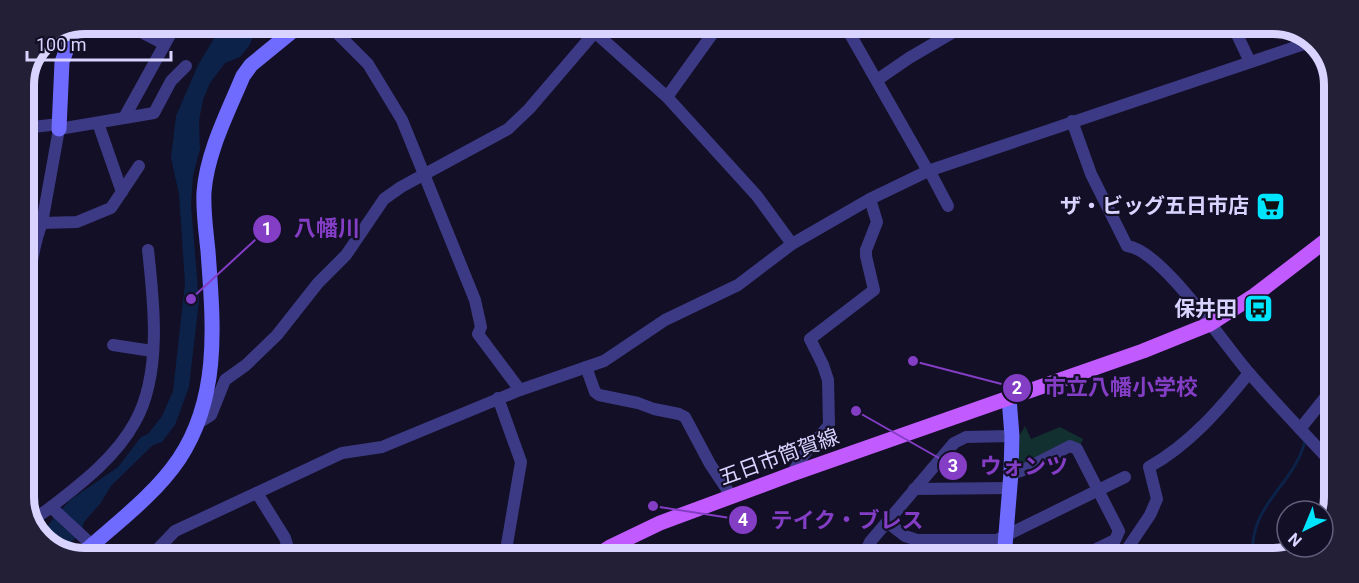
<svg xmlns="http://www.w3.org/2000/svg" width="1359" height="583" font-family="Roboto,'Noto Sans JP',sans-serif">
<rect width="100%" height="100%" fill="#130f26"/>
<path fill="#12302f" d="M 1025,426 L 1031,439 L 1060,427 L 1083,439 L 1080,446 L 1019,466 L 1018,465 L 1020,435 Z"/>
<path fill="#0c2248" d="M 222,25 L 263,25 L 256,31 L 249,46 L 240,57 L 225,63 L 210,83 L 203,100 L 199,121 L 200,149 L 193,176 L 191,205 L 199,301 L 189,387 L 175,425 L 162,442 L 153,445 L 111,486 L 100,504 L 84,522 L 81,533 L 60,553 L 40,537 L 52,520 L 70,500 L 118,467 L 141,437 L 148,434 L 162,416 L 173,391 L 185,283 L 179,194 L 171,158 L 176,116 L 198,65 Z"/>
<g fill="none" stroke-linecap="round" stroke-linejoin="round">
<path stroke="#0c2248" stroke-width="3" d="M 1253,559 C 1253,551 1252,543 1254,535 C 1261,499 1298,476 1305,440"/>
<g stroke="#3d3a85" stroke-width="12">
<path d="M 126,24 L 164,44"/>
<path d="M 329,25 L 368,64 L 402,120 L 475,300 L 481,327 L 478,334 L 520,390"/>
<path d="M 588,26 L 667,97 L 757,196 L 792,244"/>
<path d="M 846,27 L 928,171"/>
<path d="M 1234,28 L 1250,62"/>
<path d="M 877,80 L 909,58 L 962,27"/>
<path d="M 667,97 L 718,26"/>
<path d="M 124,118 L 176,24"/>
<path d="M 1072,121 L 1091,174 L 1127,246 C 1162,250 1225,346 1250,374 C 1276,404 1304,433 1331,462"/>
<path d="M 98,123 L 122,192"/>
<path d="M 24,128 L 59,124"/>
<path d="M 929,170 L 948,206"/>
<path d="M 42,223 L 77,222 L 111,208 L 139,166"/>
<path d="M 24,296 C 32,272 32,246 42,223 L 59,129 L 154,113 L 171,81 L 186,66"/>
<path d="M 113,345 L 152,351"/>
<path d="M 586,367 L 595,392 L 599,395 L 638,403 L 654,409 L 679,414 L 685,417 L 710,464 L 732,497"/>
<path d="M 498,398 L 521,462 L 505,556"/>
<path d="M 197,424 L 211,415 L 225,380 L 246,365 L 277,335 L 318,283 L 346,255 L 384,199 L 401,187 L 508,129 L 529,109 L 595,32"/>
<path d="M 1300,429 L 1332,389"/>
<path d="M 1011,473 L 1021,471 L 1070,446 L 1077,449 L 1119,531 L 1115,540 L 1078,558"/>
<path d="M 792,474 L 803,456 L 829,425 L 828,380 L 823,365 L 810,339 L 874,290 L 866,256 L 866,250 L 877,222 L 870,199"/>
<path d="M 914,489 L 1010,488"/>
<path d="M 257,493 L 285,538 L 290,555"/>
<path d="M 51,507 C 82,483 116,457 135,422 C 162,374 154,303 148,250"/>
<path d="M 32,521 L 51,507 L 92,545"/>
<path d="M 887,522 L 905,536 L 917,540 L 997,540 L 1125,477"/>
<path d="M 1300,547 L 1300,551"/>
<path d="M 152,555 L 175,531 L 342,453 L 382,447 L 520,390 L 604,361 L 665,320 L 738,285 L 792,244 L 870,199 L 928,171 L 1313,41"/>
<path d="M 863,557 L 870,542 L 954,443 L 966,437 L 1012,436"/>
<path d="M 1121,558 L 1150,515 L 1157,499 L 1149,467 C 1190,444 1220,409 1249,373"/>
</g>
<g stroke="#6f6bff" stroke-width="15">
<path d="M 59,129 L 62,62 L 74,29"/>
<path d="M 82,554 C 115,524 154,496 179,459 C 221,396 213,322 208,251 C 206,232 203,211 204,192 C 207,152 228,112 243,76 L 251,65 L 300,25"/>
<path d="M 1004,558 L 1011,473 L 1012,436 L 1009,398"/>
</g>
<path stroke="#c25bff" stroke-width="15" d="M 596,556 L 610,547 L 660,523 L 792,474 L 1143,351 L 1210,324 L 1255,295 L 1333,235"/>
</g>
<defs>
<symbol id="supermarket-square" viewBox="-11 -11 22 22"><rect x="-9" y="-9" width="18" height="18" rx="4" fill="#00e5ff" stroke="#130f26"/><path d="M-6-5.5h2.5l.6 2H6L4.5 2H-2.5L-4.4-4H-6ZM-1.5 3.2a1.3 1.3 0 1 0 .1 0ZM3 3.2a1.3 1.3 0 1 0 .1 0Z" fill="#111"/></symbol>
<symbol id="bus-square" viewBox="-11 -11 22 22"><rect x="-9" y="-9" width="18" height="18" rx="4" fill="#00e5ff" stroke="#130f26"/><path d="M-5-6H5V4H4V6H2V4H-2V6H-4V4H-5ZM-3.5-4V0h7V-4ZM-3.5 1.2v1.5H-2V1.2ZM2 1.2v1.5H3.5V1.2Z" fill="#111"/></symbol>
</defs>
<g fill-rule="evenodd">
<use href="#supermarket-square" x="1254" y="190" width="33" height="33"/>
<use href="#bus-square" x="1242" y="292" width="33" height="33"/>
</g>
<g text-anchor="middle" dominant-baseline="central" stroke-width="4.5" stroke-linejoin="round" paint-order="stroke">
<g font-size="21" font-weight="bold" fill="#d9d4ff" stroke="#130f26" text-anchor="end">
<text x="1249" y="206">ザ・ビッグ五日市店</text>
<text x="1237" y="309">保井田</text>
</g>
<g font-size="21" fill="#d9d4ff" stroke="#130f26">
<text transform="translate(779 457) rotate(-20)">五日市筒賀線</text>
</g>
</g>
<path d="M0 0H1359V583H0ZM85 34H1273A51 51 0 0 1 1324 85V497A51 51 0 0 1 1273 548H85A51 51 0 0 1 34 497V85A51 51 0 0 1 85 34Z" fill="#231f37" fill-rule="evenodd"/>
<path fill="none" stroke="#d9d4ff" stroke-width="8" d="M85 34H1273A51 51 0 0 1 1324 85V497A51 51 0 0 1 1273 548H85A51 51 0 0 1 34 497V85A51 51 0 0 1 85 34Z"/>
<path fill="none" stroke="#843dc5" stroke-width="2" d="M191 299L267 229M913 361L1017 388M856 411L953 466M653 506L743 520"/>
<g fill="#843dc5" stroke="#130f26" stroke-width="2">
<circle cx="191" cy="299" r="6"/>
<circle cx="913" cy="361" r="6"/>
<circle cx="856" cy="411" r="6"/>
<circle cx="653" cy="506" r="6"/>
<circle cx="267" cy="229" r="15"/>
<circle cx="1017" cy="388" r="15"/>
<circle cx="953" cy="466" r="15"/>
<circle cx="743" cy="520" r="15"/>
</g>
<g font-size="18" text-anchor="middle" font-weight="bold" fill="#fff">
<text x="267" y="235">1</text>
<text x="1017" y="394">2</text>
<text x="953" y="472">3</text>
<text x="743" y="526">4</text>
</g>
<g font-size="22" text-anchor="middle" font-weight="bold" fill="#843dc5" stroke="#130f26" stroke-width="4.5" stroke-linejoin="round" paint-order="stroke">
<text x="327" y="236">八幡川</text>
<text x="1121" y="395">市立八幡小学校</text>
<text x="1024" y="474">ウォンツ</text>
<text x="847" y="528">テイク・ブレス</text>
</g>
<g transform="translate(1305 529) rotate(223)"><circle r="28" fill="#130f26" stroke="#625e7d" stroke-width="1.5"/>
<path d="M0-4.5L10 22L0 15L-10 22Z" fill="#00e5ff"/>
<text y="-9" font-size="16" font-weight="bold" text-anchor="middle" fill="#d9d4ff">N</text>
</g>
<path d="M27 51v9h144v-9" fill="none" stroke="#d9d4ff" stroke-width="3"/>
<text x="36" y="51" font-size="18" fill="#d9d4ff" stroke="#130f26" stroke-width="4.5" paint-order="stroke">100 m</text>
</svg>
